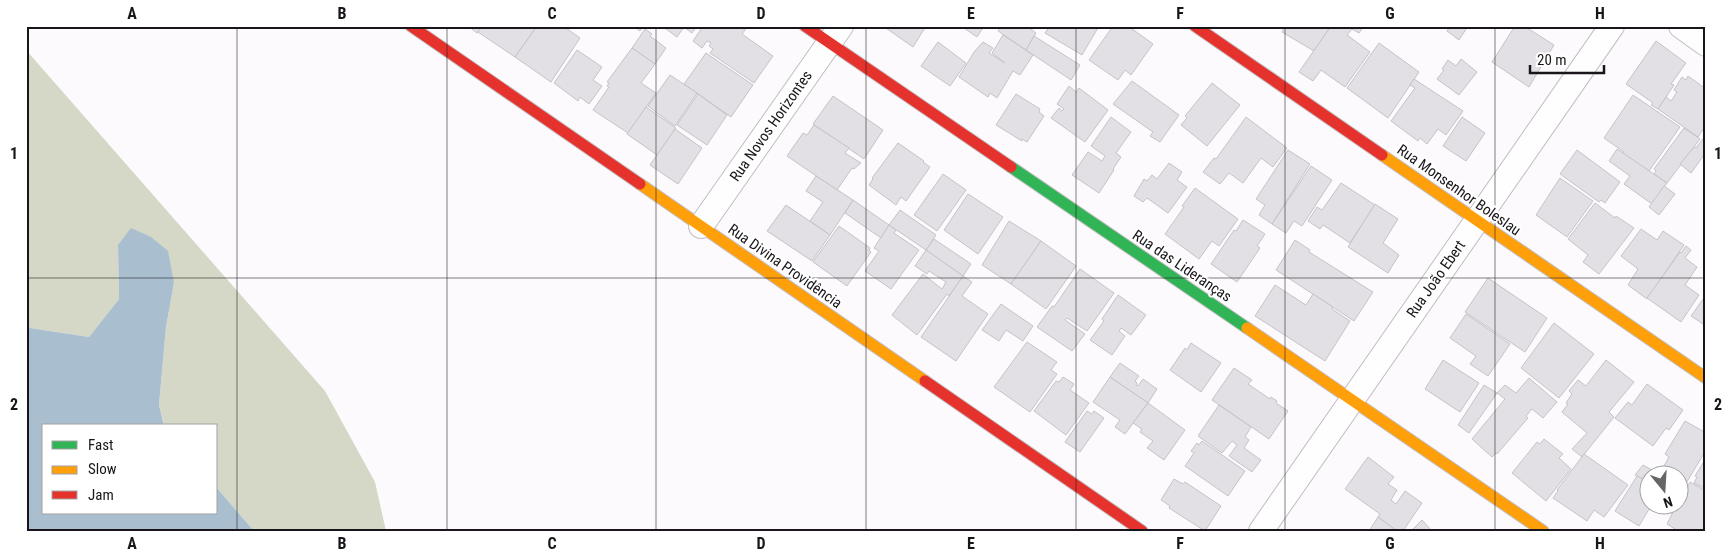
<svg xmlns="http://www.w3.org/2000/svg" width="1732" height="557" font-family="'Roboto Condensed',sans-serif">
<rect width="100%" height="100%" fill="#fcfafd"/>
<path fill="#d5d8c6" d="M 26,50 L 325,391 L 375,482 L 386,531 L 254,531 L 216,487 L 216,426 L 164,425 L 159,405 L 166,327 L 174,283 L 118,245 L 119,299 L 89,337 L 30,328 L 26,323 Z"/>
<path fill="#a9bfd0" d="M 131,228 L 151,237 L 168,251 L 174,283 L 166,327 L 159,405 L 164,426 L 44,426 L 44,513 L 216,513 L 216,487 L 254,531 L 26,531 L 26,323 L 30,328 L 89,337 L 119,299 L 118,245 Z"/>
<g fill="#e2e0e4" stroke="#c5c3c7">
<path d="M 468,26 L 482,26 L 477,33 Z"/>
<path d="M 482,26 L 537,26 L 515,57 L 478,32 Z"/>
<path d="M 537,26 L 563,26 L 580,38 L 551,82 L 515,57 Z"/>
<path d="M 633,26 L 644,26 L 640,31 Z"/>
<path d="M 662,26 L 697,26 L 692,33 L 684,27 L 677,37 Z"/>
<path d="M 703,26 L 748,26 L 742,34 L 773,56 L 754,83 L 710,53 L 713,49 L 709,46 L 711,43 L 707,41 L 702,48 L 693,41 Z"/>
<path d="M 883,26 L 926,26 L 913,47 Z"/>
<path d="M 961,26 L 984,26 L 977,37 Z"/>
<path d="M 1001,26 L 1027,26 L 1036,33 L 1026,50 L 998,31 Z"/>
<path d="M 1050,26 L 1099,26 L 1082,55 L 1045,33 Z"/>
<path d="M 1113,26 L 1128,26 L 1153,44 L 1131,75 L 1125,70 L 1118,80 L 1089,60 Z"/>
<path d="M 1285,26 L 1331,26 L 1314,51 L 1282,32 Z"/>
<path d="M 1331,26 L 1364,26 L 1359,33 L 1352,29 L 1347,35 L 1370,52 L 1345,87 L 1321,70 L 1313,81 L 1299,72 Z"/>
<path d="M 1450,26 L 1468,26 L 1459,40 L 1447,31 Z"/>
<path d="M 1515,26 L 1524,26 L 1554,45 L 1529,87 L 1492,62 Z"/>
<path d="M 645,29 L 652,34 L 650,36 L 666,48 L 655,64 L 632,48 Z"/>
<path d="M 1003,35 L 1033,55 L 1020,75 L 1013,71 L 997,98 L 990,93 L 988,97 L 959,77 L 974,52 L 983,42 L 993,48 L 989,53 L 1005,63 L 992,53 Z"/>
<path d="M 1034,36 L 1080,65 L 1071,80 L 1026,50 Z"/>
<path d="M 1656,41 L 1686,63 L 1671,84 L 1674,85 L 1658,109 L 1651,105 L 1653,103 L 1626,84 Z"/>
<path d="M 938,42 L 966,63 L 950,86 L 921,66 Z"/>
<path d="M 1379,43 L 1419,72 L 1388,118 L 1347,88 Z"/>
<path d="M 632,48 L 655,64 L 641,83 L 656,93 L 628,133 L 593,110 L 609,87 L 607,86 L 609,83 L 607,82 Z"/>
<path d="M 577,50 L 602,67 L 593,80 L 602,86 L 589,104 L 580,97 L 578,101 L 554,83 Z"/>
<path d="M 706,53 L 753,85 L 731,117 L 684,84 Z"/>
<path d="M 1461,59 L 1477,72 L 1459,95 L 1437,79 L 1444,70 L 1442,69 L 1448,60 L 1456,66 Z"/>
<path d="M 670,75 L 697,93 L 675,126 L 648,106 Z"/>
<path d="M 1688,76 L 1706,89 L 1706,125 L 1698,137 L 1658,109 L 1666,97 L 1671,101 L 1677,92 L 1674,90 L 1682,77 L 1686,80 Z"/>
<path d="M 1414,79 L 1463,111 L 1446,135 L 1438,129 L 1427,144 L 1420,138 L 1418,141 L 1391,121 L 1415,88 L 1410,85 Z"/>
<path d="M 1132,81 L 1179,115 L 1160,142 L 1150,136 L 1153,132 L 1113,104 Z"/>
<path d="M 1212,83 L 1240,105 L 1207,146 L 1181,125 L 1187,118 L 1185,116 Z"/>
<path d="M 1069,86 L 1076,92 L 1079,88 L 1108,110 L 1085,142 L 1051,118 L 1059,108 L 1062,111 L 1064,109 L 1057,104 Z"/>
<path d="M 698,94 L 727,115 L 707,145 L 677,125 Z"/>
<path d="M 1016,94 L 1040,109 L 1039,112 L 1044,116 L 1027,142 L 1022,139 L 1022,141 L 996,125 Z"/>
<path d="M 1633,95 L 1680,127 L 1649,171 L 1623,154 L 1624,152 L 1604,138 Z"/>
<path d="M 833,96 L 883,130 L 864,159 L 813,124 Z"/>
<path d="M 646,107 L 676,128 L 657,155 L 627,134 Z"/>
<path d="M 1111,117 L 1131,132 L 1116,153 L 1121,157 L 1113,169 L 1114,170 L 1099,193 L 1072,175 L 1088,152 L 1102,161 L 1105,156 L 1091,146 Z"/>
<path d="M 1246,117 L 1287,148 L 1273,167 L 1261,158 L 1243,183 L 1229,173 L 1220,184 L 1203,172 L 1214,158 L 1216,159 Z"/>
<path d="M 1462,117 L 1485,133 L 1466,161 L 1443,146 Z"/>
<path d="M 814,125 L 849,148 L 845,153 L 861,163 L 854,169 L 852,168 L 837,190 L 787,156 L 803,133 L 807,135 Z"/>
<path d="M 1684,128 L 1700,139 L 1667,183 L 1654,174 L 1656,171 L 1654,169 Z"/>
<path d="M 675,129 L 702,148 L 678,184 L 650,165 Z"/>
<path d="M 1706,135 L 1706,156 L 1704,155 L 1691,173 L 1680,164 L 1694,147 L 1696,148 Z"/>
<path d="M 898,143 L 924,161 L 923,162 L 930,167 L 906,201 L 901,197 L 896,205 L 869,185 L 873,179 L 872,178 Z"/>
<path d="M 1617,149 L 1667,183 L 1652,204 L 1624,184 L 1630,176 L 1609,161 Z"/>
<path d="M 1288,150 L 1310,164 L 1272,224 L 1259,215 L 1265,205 L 1256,199 Z"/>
<path d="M 1577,150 L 1620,182 L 1605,203 L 1601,200 L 1599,202 L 1560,174 Z"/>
<path d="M 1169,163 L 1182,172 L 1177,180 L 1187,187 L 1168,213 L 1147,198 L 1143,202 L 1134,196 L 1144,179 L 1147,181 L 1152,175 L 1157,179 Z"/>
<path d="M 1311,166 L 1332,180 L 1302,226 L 1294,221 L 1286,233 L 1272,224 Z"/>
<path d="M 943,174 L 966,190 L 937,231 L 914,215 Z"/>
<path d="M 816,176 L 853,200 L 830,235 L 810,221 L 823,202 L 806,191 Z"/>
<path d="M 1560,178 L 1593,201 L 1567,237 L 1536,215 Z"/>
<path d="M 1341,183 L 1375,205 L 1350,243 L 1323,225 L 1320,229 L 1308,221 L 1317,207 L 1322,210 Z"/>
<path d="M 1664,186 L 1675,194 L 1659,215 L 1649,207 Z"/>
<path d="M 1195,188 L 1238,219 L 1219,246 L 1212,241 L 1199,259 L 1165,234 L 1184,207 L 1182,206 Z"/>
<path d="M 968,194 L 1003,217 L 978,254 L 944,230 Z"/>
<path d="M 853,200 L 889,225 L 881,238 L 845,213 Z"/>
<path d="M 1595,203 L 1615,218 L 1616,216 L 1634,228 L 1599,274 L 1583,262 L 1588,255 L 1568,239 Z"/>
<path d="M 1375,204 L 1398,219 L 1383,243 L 1399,255 L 1388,273 L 1348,247 Z"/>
<path d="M 786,205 L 830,235 L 812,261 L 767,231 Z"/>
<path d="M 900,210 L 936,235 L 926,250 L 889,225 Z"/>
<path d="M 1243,220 L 1265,234 L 1257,246 L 1260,248 L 1237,282 L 1211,264 L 1234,230 L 1236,231 Z"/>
<path d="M 1009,221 L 1041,241 L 1011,284 L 982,265 Z"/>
<path d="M 889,225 L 896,230 L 894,233 L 919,250 L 891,289 L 865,271 L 879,251 L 874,248 Z"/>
<path d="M 839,226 L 870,248 L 869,250 L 871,252 L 847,286 L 813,262 Z"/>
<path d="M 1641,229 L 1657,240 L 1663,231 L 1684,245 L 1647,299 L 1628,285 L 1638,269 L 1621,256 Z"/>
<path d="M 934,239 L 971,264 L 963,276 L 926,250 Z"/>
<path d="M 1295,240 L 1310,250 L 1309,252 L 1373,292 L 1354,321 L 1276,270 Z"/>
<path d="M 1041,241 L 1076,266 L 1046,309 L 1011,284 Z"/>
<path d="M 1686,246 L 1691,250 L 1685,258 L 1697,267 L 1685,285 L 1699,295 L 1681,322 L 1647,298 L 1680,252 L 1681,253 Z"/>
<path d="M 926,250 L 963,276 L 949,296 L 947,294 L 917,335 L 892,315 L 923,274 L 942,289 L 946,282 L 929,271 L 927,274 L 915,266 Z"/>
<path d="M 1080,269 L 1114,293 L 1087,331 L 1067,318 L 1065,320 L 1085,334 L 1072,351 L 1037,327 L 1052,306 L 1054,307 Z"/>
<path d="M 963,276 L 972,282 L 962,296 L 988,314 L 956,361 L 921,337 Z"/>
<path d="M 1488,278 L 1547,318 L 1525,352 L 1465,312 Z"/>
<path d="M 1275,285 L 1306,305 L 1313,294 L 1333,307 L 1332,309 L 1350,321 L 1325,361 L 1255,316 Z"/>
<path d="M 1118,295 L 1146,315 L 1131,335 L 1121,328 L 1119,331 L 1125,336 L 1112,355 L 1090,340 L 1104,321 L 1102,319 Z"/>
<path d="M 1706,295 L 1706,326 L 1691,316 Z"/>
<path d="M 1001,304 L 1033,326 L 1023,341 L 1006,330 L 999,341 L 982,330 Z"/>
<path d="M 1466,314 L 1510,344 L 1488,376 L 1470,364 L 1476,356 L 1450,338 Z"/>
<path d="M 1554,323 L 1594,354 L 1559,398 L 1521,368 Z"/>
<path d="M 1027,342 L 1057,362 L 1051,370 L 1057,374 L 1030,412 L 994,387 Z"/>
<path d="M 1191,343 L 1221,363 L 1201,392 L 1170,370 L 1185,348 L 1187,350 Z"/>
<path d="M 1443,360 L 1479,383 L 1460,412 L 1425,389 Z"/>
<path d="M 1606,360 L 1634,382 L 1609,412 L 1614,417 L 1582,457 L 1572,449 L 1587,433 L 1562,412 L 1568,404 L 1566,403 L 1572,394 L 1569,391 L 1578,380 L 1586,386 Z"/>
<path d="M 1120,363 L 1139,376 L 1135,381 L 1137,383 L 1136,385 L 1138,386 L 1143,379 L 1157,389 L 1148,403 L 1110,377 Z"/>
<path d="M 1234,368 L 1252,380 L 1248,384 L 1270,399 L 1271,397 L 1277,401 L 1276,403 L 1288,411 L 1269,439 L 1212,400 Z"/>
<path d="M 1063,377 L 1074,384 L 1070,390 L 1089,403 L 1066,435 L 1034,411 L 1056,381 L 1059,382 Z"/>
<path d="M 1110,377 L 1148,403 L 1125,434 L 1115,427 L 1120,420 L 1093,402 Z"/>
<path d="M 1529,378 L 1557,402 L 1543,418 L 1532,409 L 1526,416 L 1528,418 L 1497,454 L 1496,453 L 1492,457 L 1472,439 L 1505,399 L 1497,393 L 1505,385 L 1516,393 Z"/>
<path d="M 1647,384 L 1683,410 L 1669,430 L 1666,428 L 1653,446 L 1615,418 L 1628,402 L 1632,405 Z"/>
<path d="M 1484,385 L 1497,393 L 1469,433 L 1458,425 Z"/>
<path d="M 1148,403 L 1185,430 L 1164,460 L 1147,448 L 1153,441 L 1140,432 L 1142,429 L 1133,423 Z"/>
<path d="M 1219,405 L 1251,427 L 1245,437 L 1249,440 L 1244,448 L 1261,460 L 1252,472 L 1229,456 L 1237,445 L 1232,441 L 1222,453 L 1198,436 Z"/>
<path d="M 1087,411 L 1092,414 L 1094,411 L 1104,418 L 1080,452 L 1065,442 Z"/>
<path d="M 1685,421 L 1706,433 L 1706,450 L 1685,485 L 1683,484 L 1681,488 L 1685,490 L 1680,501 L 1680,474 L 1667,474 L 1661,471 L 1669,457 L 1665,454 Z"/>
<path d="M 1544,439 L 1563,454 L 1559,458 L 1571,469 L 1546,501 L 1512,473 L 1537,442 L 1540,444 Z"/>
<path d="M 1202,441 L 1245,471 L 1228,496 L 1185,466 L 1194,453 L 1191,451 L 1197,443 L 1199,445 Z"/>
<path d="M 1584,454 L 1628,485 L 1604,517 L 1594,510 L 1587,521 L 1553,498 L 1558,491 L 1557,490 Z"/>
<path d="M 1368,457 L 1394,477 L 1388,484 L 1397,490 L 1391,500 L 1396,504 L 1405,491 L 1422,503 L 1403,531 L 1397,531 L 1378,517 L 1380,514 L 1345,489 Z"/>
<path d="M 1706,458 L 1706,489 L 1694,483 L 1697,477 L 1695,476 Z"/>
<path d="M 1643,465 L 1659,474 L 1650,474 L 1650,483 L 1635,475 Z"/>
<path d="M 1637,476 L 1650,483 L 1650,504 L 1652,504 L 1639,526 L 1615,511 Z"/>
<path d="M 1174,479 L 1183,484 L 1185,482 L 1221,506 L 1205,531 L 1169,508 L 1170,506 L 1161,500 Z"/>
<path d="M 1690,482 L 1706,491 L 1706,531 L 1678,531 L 1667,524 L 1677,504 L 1680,504 L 1680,501 Z"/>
<path d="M 1378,517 L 1397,531 L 1369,531 Z"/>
<path d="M 1422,520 L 1432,531 L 1411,531 Z"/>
</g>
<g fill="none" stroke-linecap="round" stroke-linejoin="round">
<defs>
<g id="street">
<path d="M 1681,26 L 1706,44"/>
<path d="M 701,226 L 841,26"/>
<path d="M 1261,531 L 1612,26"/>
</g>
<path id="fast" d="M 1011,167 L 1247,328"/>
<g id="slow">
<path d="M 1382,155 L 1706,378"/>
<path d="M 640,184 L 925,381"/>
<path d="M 1247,328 L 1543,531"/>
</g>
<g id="jam">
<path d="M 411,26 L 640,184"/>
<path d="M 805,26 L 1011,167"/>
<path d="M 1195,26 L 1382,155"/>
<path d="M 925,381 L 1142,531"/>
</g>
</defs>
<use href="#street" stroke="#c1bec2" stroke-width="26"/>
<use href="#fast" stroke="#c1bec2" stroke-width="13"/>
<use href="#slow" stroke="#c1bec2" stroke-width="13"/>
<use href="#jam" stroke="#c1bec2" stroke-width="13"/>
<use href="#street" stroke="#fffeff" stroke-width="24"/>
<use href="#fast" stroke="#30b455" stroke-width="11"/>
<use href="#slow" stroke="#ff9f0a" stroke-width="11"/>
<use href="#jam" stroke="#e5322d" stroke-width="11"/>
</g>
<path fill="none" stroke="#19151a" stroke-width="1" stroke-opacity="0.55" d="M 237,26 L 237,531M 447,26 L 447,531M 656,26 L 656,531M 866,26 L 866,531M 1076,26 L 1076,531M 1285,26 L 1285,531M 1495,26 L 1495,531M 26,278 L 1706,278"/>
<g text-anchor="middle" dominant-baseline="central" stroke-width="4" stroke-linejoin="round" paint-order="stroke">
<g font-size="15" fill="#19151a" stroke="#fff">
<text transform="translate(771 126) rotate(-55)">Rua Novos Horizontes</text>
<text transform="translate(1459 190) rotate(35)">Rua Monsenhor Boleslau</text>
<text transform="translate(785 266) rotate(35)">Rua Divina Providência</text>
<text transform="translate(1182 266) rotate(34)">Rua das Lideranças</text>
<text transform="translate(1436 279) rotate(-55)">Rua João Ebert</text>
</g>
</g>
<rect width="1732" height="557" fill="none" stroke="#ffffff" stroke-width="55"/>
<rect x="42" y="424" width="175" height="90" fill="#ffffff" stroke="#a3a1a3"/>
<rect x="52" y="441" width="25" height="8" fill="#30b455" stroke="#a3a1a3"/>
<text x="88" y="450" font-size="15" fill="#19151a">Fast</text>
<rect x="52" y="466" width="25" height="8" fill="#ff9f0a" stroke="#a3a1a3"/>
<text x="88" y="474" font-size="15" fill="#19151a">Slow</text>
<rect x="52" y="491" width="25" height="8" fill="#e5322d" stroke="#a3a1a3"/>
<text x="88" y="500" font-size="15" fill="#19151a">Jam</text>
<g transform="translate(1664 490) rotate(162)"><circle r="24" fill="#ffffff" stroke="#a3a1a3"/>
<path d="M0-4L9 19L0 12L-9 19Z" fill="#686569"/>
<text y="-8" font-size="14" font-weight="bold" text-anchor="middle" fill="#19151a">N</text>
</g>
<path d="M1530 65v8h74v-8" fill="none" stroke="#19151a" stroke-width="2.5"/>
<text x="1537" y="65" font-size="15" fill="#19151a" stroke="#ffffff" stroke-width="4" paint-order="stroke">20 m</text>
<rect x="28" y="28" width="1676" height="502" fill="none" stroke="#19151a" stroke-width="2"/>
<g font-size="16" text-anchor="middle" font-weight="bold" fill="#19151a">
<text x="132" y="19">A</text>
<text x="342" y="19">B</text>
<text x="552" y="19">C</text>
<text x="761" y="19">D</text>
<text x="971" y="19">E</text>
<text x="1180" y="19">F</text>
<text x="1390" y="19">G</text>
<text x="1600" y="19">H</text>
<text x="14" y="159">1</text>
<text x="1718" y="159">1</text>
<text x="14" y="410">2</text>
<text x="1718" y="410">2</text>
<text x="132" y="549">A</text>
<text x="342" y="549">B</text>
<text x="552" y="549">C</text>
<text x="761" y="549">D</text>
<text x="971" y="549">E</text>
<text x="1180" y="549">F</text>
<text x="1390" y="549">G</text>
<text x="1600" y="549">H</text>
</g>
</svg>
